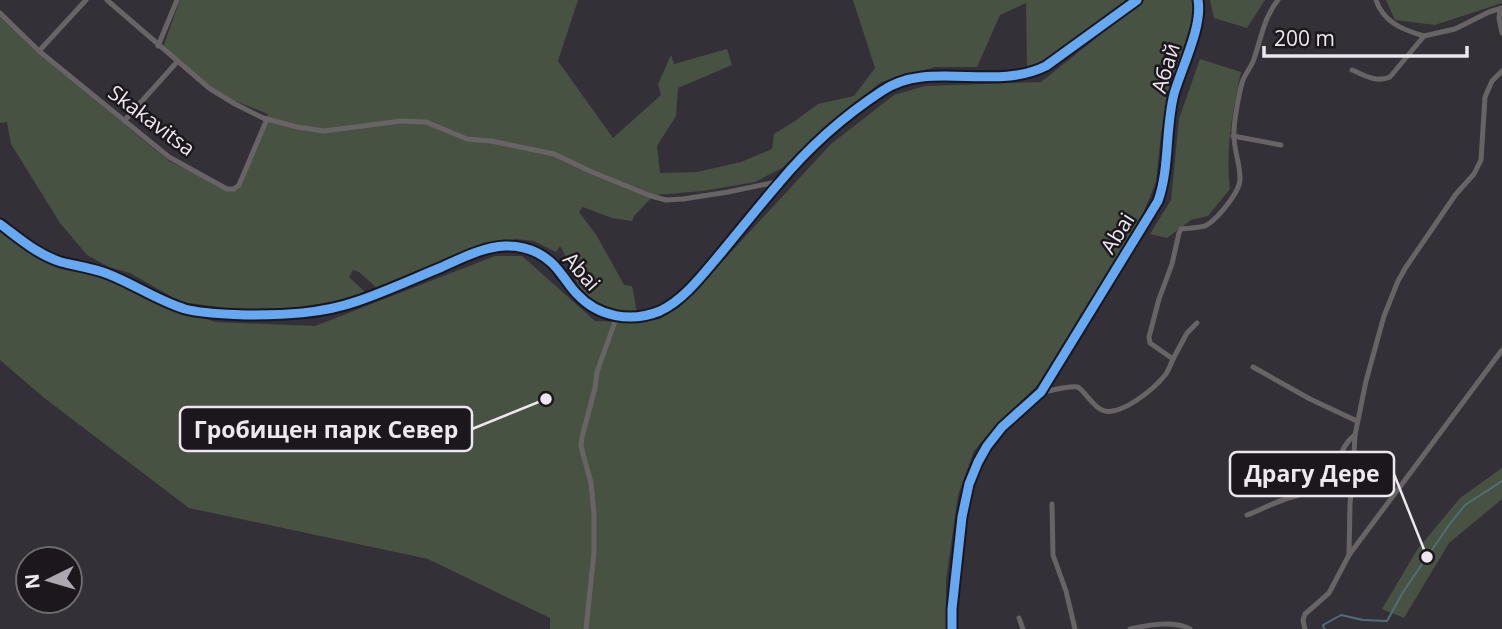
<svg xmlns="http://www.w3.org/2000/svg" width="1502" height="629" font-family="'Open Sans',sans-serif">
<rect width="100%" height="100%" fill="#343038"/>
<g fill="#485242">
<path d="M 180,0 L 578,0 L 558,61 L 613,138 L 661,95 L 658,84 L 671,55 L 674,64 L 727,49 L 732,65 L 678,88 L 676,116 L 657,146 L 660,173 L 697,172 L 741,162 L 772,149 L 774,134 L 795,121 L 818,104 L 854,96 L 875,68 L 853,0 L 1128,0 L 1038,65 L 1027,66 L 1026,3 L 1000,15 L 977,67 L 935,67 L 881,82 L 831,123 L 782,168 L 755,182 L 703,191 L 654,195 L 634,216 L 632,221 L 612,218 L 583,207 L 579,212 L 597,236 L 624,285 L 632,286 L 637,313 C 616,313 592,305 579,286 C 571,273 568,258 560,246 L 556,252 L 534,241 L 516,239 L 492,244 L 459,255 L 378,289 L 359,272 L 353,270 L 349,277 L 365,292 L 324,306 L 297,310 L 242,310 L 181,302 L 130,273 L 109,267 L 87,255 L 60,223 L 11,144 L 7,122 L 0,123 L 0,13 L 32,48 L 169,161 L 227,189 L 239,185 L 268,114 L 222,96 L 163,47 Z"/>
<path d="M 1144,0 L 1192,0 L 1194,6 L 1192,21 L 1179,61 L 1161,133 L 1156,182 L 1142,216 L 1039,384 L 997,424 L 974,451 L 958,495 L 946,580 L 946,629 L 550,629 L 550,618 L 428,559 L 189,508 L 43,397 L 0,360 L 0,229 L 40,260 L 109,280 L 153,301 L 215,322 L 315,326 L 495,256 L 522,256 L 595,321 L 634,322 L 660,319 L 681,306 L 831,144 L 894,95 L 925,86 L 1041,82 Z"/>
<path d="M 1210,0 L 1265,0 L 1247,28 L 1214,18 Z"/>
<path d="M 1386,0 L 1502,0 L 1502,3 L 1435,25 L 1395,20 Z"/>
<path d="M 1200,59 L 1241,72 C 1233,110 1225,150 1230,189 L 1208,216 L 1191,220 L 1167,238 L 1150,234 L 1171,200 L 1179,119 Z"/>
<path d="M 1502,468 L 1502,499 L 1449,543 L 1404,618 L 1382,609 L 1417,550 L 1460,498 Z"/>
</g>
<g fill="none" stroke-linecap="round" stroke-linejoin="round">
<path stroke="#516d7c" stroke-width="2" d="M 1324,629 L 1323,625 L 1341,615 L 1363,620 L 1387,621 L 1403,592 L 1449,525 L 1465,505 L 1502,481"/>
<g stroke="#686365" stroke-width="5">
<path d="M 107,0 L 209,88 L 235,104 L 263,118 L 297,127 L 324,131 L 401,121 L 426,122 L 467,139 L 491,141 L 554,154 L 592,172 L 651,196 L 666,200 L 683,199 L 728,192 L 781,181"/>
<path d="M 1376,0 C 1383,22 1403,30 1424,36"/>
<path d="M 1500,9 L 1499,18 L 1502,33"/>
<path d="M 0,13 L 39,51 L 169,157 L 227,189 L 234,189 L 239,185 L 267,119"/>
<path d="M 158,46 L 177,0"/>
<path d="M 39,51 L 86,0"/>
<path d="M 1352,70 C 1364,75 1376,83 1390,77 L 1424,36 L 1455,29 L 1489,12 L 1502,8"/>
<path d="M 124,121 L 177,62"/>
<path d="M 1233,136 L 1281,145"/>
<path d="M 0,224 C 19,238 38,255 61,262 C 76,266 93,268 108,274 C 134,284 158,301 185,309 C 204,314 225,314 245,315 C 284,315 321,314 358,301 C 387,291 415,278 442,267 C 462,258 483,247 505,246 C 529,245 549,256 562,275 C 567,281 571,288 577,294 C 598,317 631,323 660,311 C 685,299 703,274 721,253 C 740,230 759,206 779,183 C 808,148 844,116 882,91 C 929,59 994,92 1046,66 L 1137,0"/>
<path d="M 1173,359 L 1187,333 L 1197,323"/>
<path d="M 1253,367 L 1310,399 L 1357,421"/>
<path d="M 1041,392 C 1054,391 1066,385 1078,387 C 1086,393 1093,406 1102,410 C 1120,418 1155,388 1166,374 C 1169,369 1171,364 1173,359 L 1150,343 L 1149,337 L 1159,299 L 1172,264 L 1179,233 L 1181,229 C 1190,227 1199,229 1207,225 C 1218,218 1241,191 1240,178 C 1240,164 1234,150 1234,136 C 1233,126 1239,93 1242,83 C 1244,75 1251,68 1254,59 C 1261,39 1264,17 1278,0"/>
<path d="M 1052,504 L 1053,555 L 1066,591 L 1075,629"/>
<path d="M 1247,515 C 1259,511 1270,504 1283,500 C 1297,495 1317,493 1327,481 C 1340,467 1339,446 1355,435"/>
<path d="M 1349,555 L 1350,504 L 1353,472 L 1355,435 L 1366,381 L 1384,316 L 1398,281 L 1406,267 L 1456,194 L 1474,174 L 1481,160 L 1485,97 L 1492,81 L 1502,71"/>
<path d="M 1019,618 L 1023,629"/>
<path d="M 586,629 L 594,552 L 594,514 L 591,483 L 581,446 L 582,437 L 595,388 L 597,372 L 617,316"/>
<path d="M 1130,629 C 1148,625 1174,620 1190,629"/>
<path d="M 1305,629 L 1303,620 L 1305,614 L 1329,593 L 1349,555 L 1502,350"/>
</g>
<path stroke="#756e71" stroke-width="7" d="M 952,629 L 952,609 L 962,517 L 969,484 L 978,462 L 987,446 L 1002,427 L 1041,392 L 1158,201 C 1170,167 1165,129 1174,94 C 1181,69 1203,26 1198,0"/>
<defs>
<g id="cycleway">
<path d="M 0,224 C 19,238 38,255 61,262 C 76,266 93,268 108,274 C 134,284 158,301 185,309 C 204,314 225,314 245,315 C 284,315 321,314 358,301 C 387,291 415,278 442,267 C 462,258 483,247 505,246 C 529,245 549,256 562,275 C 567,281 571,288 577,294 C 598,317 631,323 660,311 C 685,299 703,274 721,253 C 740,230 759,206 779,183 C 808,148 844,116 882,91 C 929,59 994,92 1046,66 L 1137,0"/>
<path d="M 952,629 L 952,609 L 962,517 L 969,484 L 978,462 L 987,446 L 1002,427 L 1041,392 L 1158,201 C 1170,167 1165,129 1174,94 C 1181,69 1203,26 1198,0"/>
</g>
</defs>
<use href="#cycleway" stroke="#1b171d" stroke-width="13"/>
<use href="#cycleway" stroke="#66a8f1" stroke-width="9"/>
</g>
<g text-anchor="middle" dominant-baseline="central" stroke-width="5" stroke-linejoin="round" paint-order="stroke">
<g font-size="21" fill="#ede7f0" stroke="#1b171d">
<text transform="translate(1165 68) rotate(-73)">Абай</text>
<text transform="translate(152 120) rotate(37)">Skakavitsa</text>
<text transform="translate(1117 233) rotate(-58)">Abai</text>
<text transform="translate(582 271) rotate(48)">Abai</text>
</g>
</g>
<path fill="none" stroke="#ede7f0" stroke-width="2.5" d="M546 399L472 429M1427 557L1394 474"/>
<g fill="#ede7f0" stroke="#1b171d" stroke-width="2.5">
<circle cx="546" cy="399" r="7"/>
<circle cx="1427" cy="557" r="7"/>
</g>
<g fill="#1b171d" stroke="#ede7f0" stroke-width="2.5">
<rect x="180" y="407" width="292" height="44" rx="7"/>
<rect x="1230" y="452" width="164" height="44" rx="7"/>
</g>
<g font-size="23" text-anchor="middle" font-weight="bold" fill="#ede7f0">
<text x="326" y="438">Гробищен парк Север</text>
<text x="1312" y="482">Драгу Дере</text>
</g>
<g transform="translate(49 580) rotate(265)"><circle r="33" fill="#1b171d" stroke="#6f6a71" stroke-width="2"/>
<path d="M0-5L12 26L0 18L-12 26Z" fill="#aca7b0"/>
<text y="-10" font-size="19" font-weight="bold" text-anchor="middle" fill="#ede7f0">N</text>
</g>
<path d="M1264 46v10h203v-10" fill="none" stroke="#ede7f0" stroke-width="3.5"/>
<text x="1274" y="46" font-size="21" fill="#ede7f0" stroke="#1b171d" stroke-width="5" paint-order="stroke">200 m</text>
</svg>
